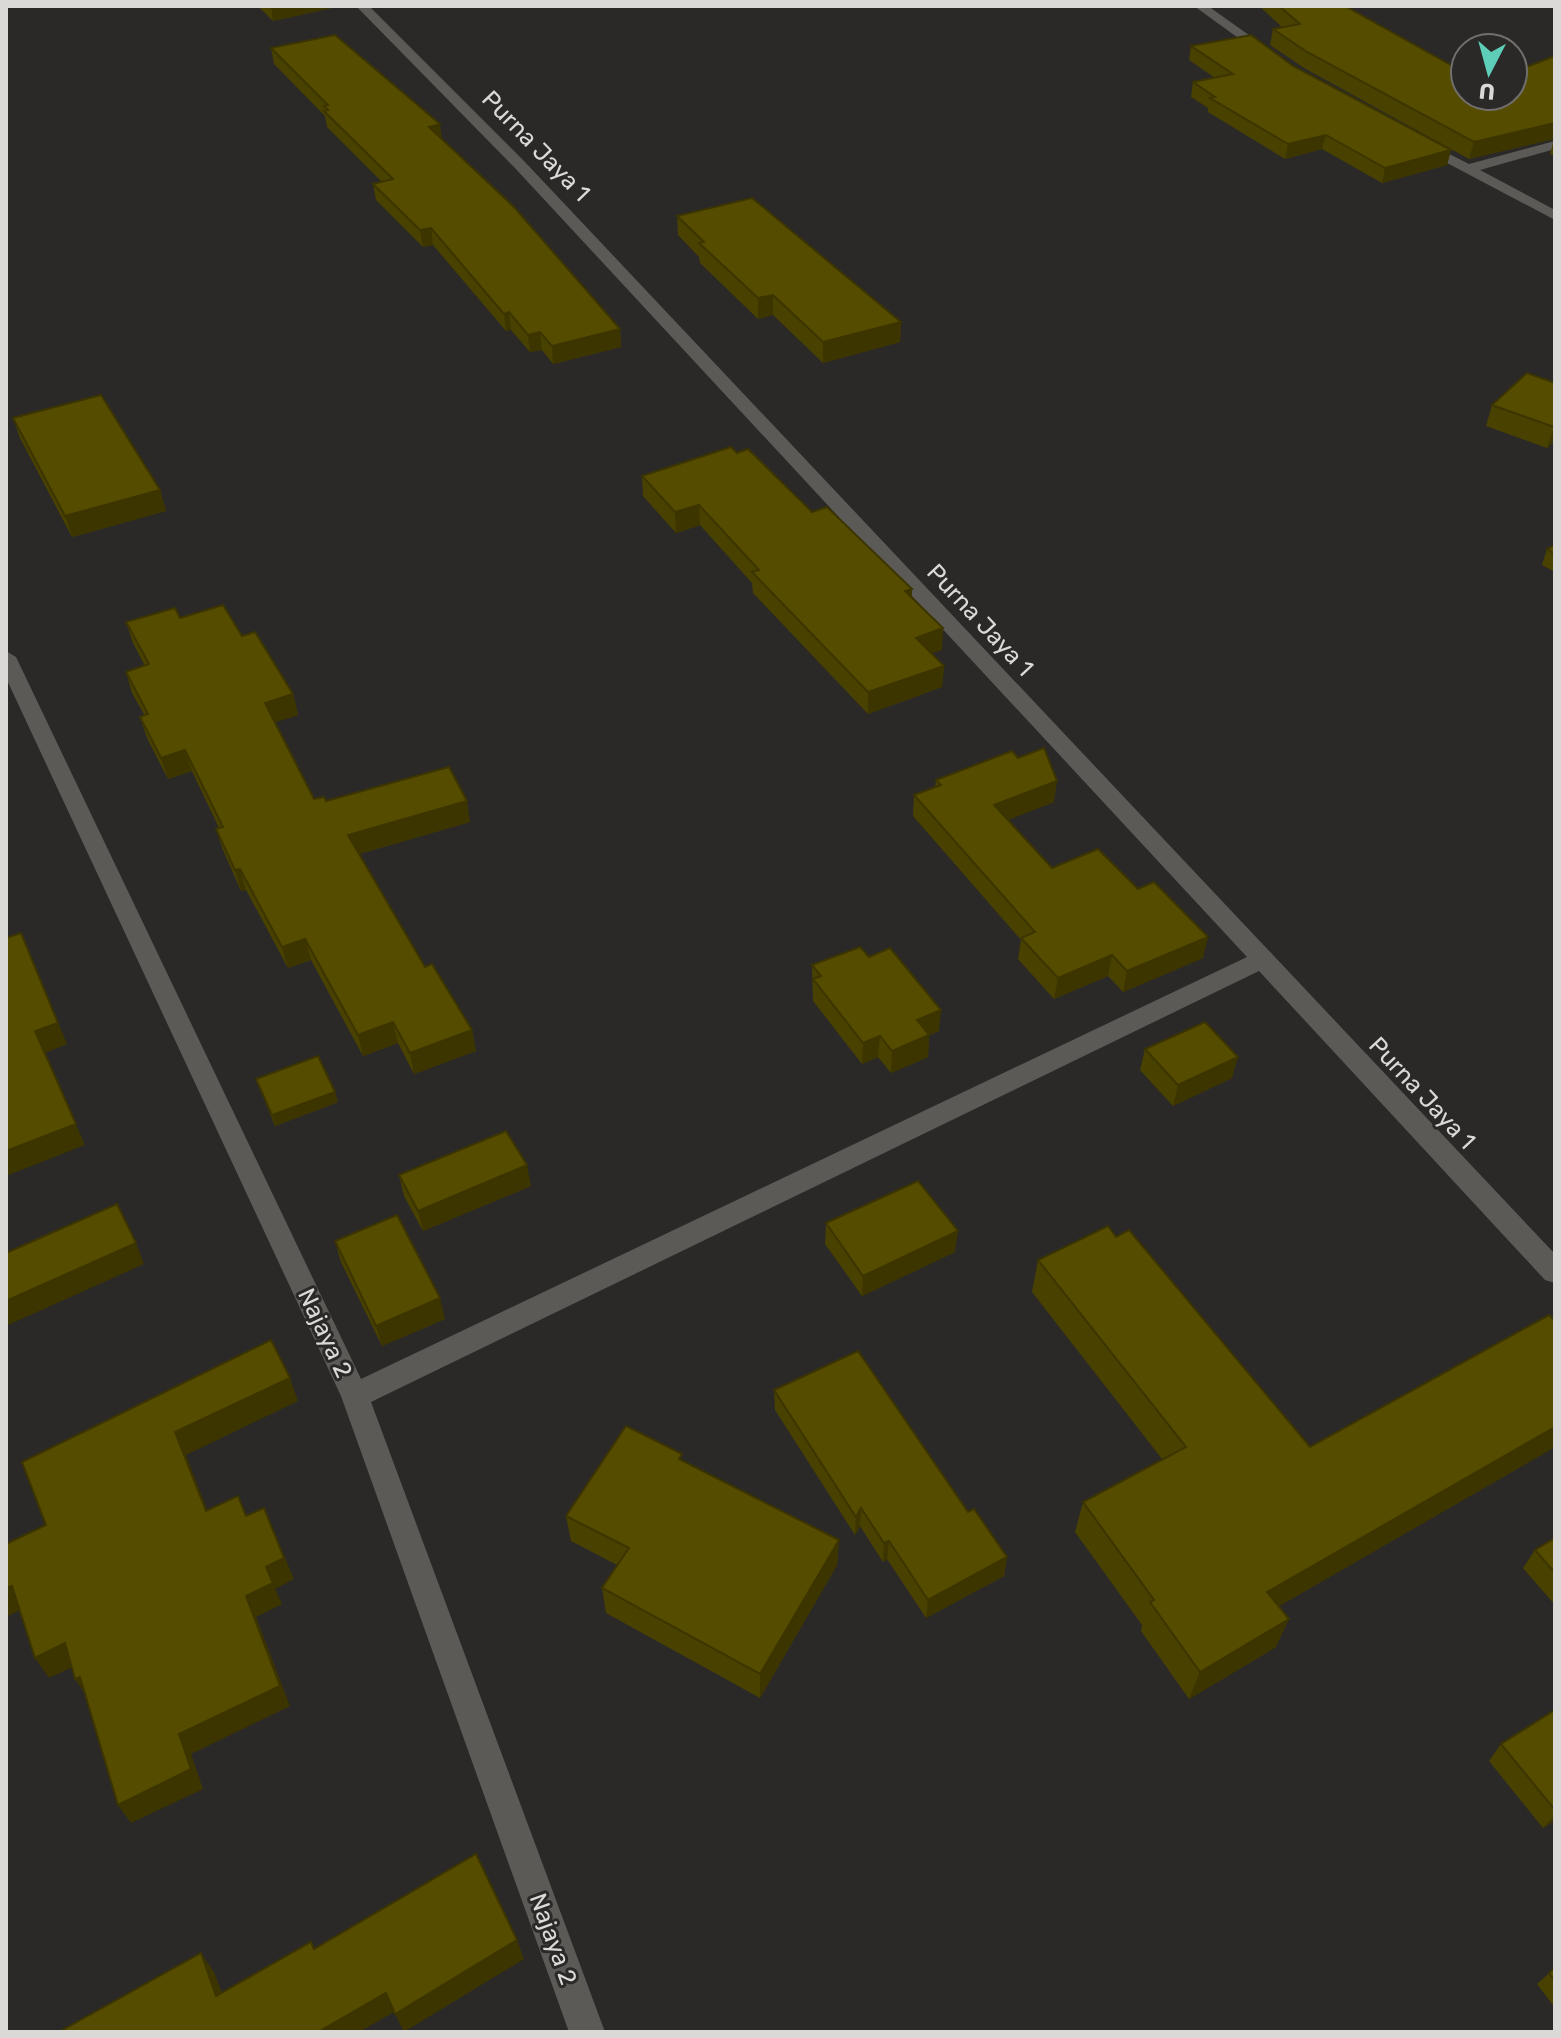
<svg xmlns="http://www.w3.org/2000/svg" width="1561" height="2038" font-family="Rubik,sans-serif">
<rect width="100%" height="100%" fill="#2b2927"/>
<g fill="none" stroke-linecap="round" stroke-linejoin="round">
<g fill="#5c5a57" fill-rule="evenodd">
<path d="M 356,6 L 369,6 L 524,161 L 1555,1254 L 1555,1283 L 1545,1280 L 1259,971 L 371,1402 L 605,2032 L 569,2032 L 341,1396 L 6,678 L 6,651 L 16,657 L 361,1379 L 1247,957 L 514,167 Z"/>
<path d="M 1194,6 L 1208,6 L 1277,55 L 1266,58 Z"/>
<path d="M 1420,139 L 1469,164 L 1555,141 L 1555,149 L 1480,170 L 1555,210 L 1555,220 L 1415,146 L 1415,140 Z"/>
</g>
</g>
<g fill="#494100">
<path d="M 258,6 L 341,6 L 273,21 Z"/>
<path d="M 1259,6 L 1345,6 L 1465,96 L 1555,56 L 1555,156 L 1550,154 L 1554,139 L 1469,159 L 1304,68 L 1270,45 L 1273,29 L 1282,27 Z"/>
<path d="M 1191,46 L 1293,66 L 1451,150 L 1447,165 L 1382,183 L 1322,149 L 1285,159 L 1208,112 L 1208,108 L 1191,97 L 1193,82 L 1215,78 L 1189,60 Z"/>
<path d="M 271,48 L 442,139 L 620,329 L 621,347 L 553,364 L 542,350 L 530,352 L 511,330 L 506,331 L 433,245 L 423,247 L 376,200 L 373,184 L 382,182 L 327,127 L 325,116 L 274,64 Z"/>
<path d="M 677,216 L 901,322 L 900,342 L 823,363 L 773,315 L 758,319 L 700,263 L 699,257 L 678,235 Z"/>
<path d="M 1555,383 L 1555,440 L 1547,448 L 1486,426 L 1492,405 Z"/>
<path d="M 13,418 L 160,490 L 166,511 L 72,537 L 20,438 Z"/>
<path d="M 737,453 L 912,589 L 912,598 L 942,650 L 932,653 L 944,666 L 942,687 L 868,714 L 753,593 L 752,583 L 700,525 L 676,533 L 643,496 L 642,476 Z"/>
<path d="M 1555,545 L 1555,572 L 1542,565 L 1547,549 Z"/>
<path d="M 180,618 L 242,636 L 293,694 L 298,715 L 275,722 L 314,799 L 470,822 L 359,854 L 425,967 L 472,1030 L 476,1051 L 414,1074 L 398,1043 L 363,1056 L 311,960 L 288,968 L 246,890 L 241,891 L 223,850 L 216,829 L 219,828 L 192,771 L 168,779 L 147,738 L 140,717 L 145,716 L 132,693 L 126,672 L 145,666 L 133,643 L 126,622 Z"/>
<path d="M 936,780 L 1054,802 L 1008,820 L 1052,868 L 1203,958 L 1123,992 L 1108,976 L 1054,999 L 1018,959 L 1021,940 L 913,816 L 914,795 L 935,787 Z"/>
<path d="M 869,957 L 939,1031 L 929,1035 L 928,1057 L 891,1073 L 878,1057 L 862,1064 L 813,1001 L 812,965 Z"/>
<path d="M 1145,1049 L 1232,1078 L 1173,1106 L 1140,1070 Z"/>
<path d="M 256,1079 L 338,1102 L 275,1126 Z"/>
<path d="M 399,1175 L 531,1186 L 423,1231 L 404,1196 Z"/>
<path d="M 826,1223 L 955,1252 L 862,1296 L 825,1244 Z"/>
<path d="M 1116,1237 L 1310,1447 L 1555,1321 L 1555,1447 L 1279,1606 L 1276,1647 L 1189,1699 L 1141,1631 L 1142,1625 L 1075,1532 L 1083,1502 L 1162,1459 L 1032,1292 L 1038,1260 Z"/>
<path d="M 335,1241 L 445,1319 L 382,1346 L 341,1262 Z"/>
<path d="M 774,1390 L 968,1512 L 1007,1557 L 1004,1576 L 926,1618 L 887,1559 L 883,1562 L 860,1526 L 855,1535 L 775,1410 Z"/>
<path d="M 682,1461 L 839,1540 L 837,1565 L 760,1698 L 606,1613 L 602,1588 L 617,1565 L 571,1541 L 566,1516 Z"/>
<path d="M 1555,1538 L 1555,1605 L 1523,1568 L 1535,1550 Z"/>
<path d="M 1555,1710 L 1555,1820 L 1543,1828 L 1489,1761 L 1501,1744 Z"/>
<path d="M 1555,1968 L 1555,2008 L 1537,1984 Z"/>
</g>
<g fill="#3c3500">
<path d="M 271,6 L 341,6 L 273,21 Z"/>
<path d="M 1555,123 L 1554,139 L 1469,159 L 1474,142 Z"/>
<path d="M 440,124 L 442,140 L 429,127 Z"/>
<path d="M 1326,135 L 1322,149 L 1285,159 L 1288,144 Z"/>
<path d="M 1451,150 L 1447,165 L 1382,183 L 1385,168 Z"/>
<path d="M 431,228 L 433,245 L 423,247 L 420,230 Z"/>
<path d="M 773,295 L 773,315 L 758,319 L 758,298 Z"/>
<path d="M 509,312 L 511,330 L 506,331 L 504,314 Z"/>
<path d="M 901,322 L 900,342 L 823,363 L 823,342 Z"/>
<path d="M 620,329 L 621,347 L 553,364 L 552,346 Z"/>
<path d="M 540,332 L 542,350 L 530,352 L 528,335 Z"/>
<path d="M 1555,426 L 1555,440 L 1547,448 L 1554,427 Z"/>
<path d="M 160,490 L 166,511 L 72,537 L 65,516 Z"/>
<path d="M 699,505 L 700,525 L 676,533 L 675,512 Z"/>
<path d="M 912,589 L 911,610 L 905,591 Z"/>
<path d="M 943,628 L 942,650 L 915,659 L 916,638 Z"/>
<path d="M 944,666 L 942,687 L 868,714 L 868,692 Z"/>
<path d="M 293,694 L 298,715 L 270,724 L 265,703 Z"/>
<path d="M 185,750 L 192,771 L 168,779 L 161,758 Z"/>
<path d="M 1057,781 L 1054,802 L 992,826 L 994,805 Z"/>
<path d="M 467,801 L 470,822 L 352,856 L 348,835 Z"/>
<path d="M 240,869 L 246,890 L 241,891 L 235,870 Z"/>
<path d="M 1208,937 L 1203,958 L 1123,992 L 1127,971 Z"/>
<path d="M 305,939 L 311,960 L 288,968 L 282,947 Z"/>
<path d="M 1112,955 L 1108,976 L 1054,999 L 1058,978 Z"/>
<path d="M 45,990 L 67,1044 L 45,1053 L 85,1145 L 6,1176 L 6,1151 Z"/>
<path d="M 941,1010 L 939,1031 L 929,1035 L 928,1057 L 891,1073 L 892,1051 L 917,1020 Z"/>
<path d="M 393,1022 L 398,1043 L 363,1056 L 358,1035 Z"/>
<path d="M 472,1030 L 476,1051 L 414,1074 L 410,1053 Z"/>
<path d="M 880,1036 L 878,1057 L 862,1064 L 863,1043 Z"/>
<path d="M 1238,1057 L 1232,1078 L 1173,1106 L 1178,1085 Z"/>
<path d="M 335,1092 L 338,1102 L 275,1126 L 272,1115 Z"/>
<path d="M 527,1165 L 531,1186 L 423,1231 L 418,1211 Z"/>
<path d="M 958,1231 L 955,1252 L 862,1296 L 863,1276 Z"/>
<path d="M 136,1243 L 144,1264 L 6,1326 L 6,1301 Z"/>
<path d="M 440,1298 L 445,1319 L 382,1346 L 376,1326 Z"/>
<path d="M 290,1378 L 298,1401 L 186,1455 L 216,1533 L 206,1511 L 175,1432 Z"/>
<path d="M 1555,1427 L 1555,1447 L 1255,1620 L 1267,1592 Z"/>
<path d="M 264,1508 L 294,1579 L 275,1589 L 282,1604 L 256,1617 L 290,1706 L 191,1754 L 203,1789 L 131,1823 L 118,1805 L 179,1734 L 246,1596 L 266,1567 Z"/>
<path d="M 861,1508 L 860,1526 L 855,1535 L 856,1517 Z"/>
<path d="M 839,1540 L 837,1565 L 760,1698 L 760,1674 Z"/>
<path d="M 889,1541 L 887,1559 L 883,1562 L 884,1543 Z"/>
<path d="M 1007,1557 L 1004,1576 L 926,1618 L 928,1600 Z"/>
<path d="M 12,1586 L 26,1607 L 6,1617 L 6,1588 Z"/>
<path d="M 1289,1619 L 1276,1647 L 1189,1699 L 1200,1672 Z"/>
<path d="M 65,1643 L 79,1664 L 49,1678 L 35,1658 Z"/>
<path d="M 80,1677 L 89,1699 L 75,1679 Z"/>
<path d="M 1555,1815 L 1555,1820 L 1543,1828 Z"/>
<path d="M 517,1940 L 524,1959 L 404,2032 L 395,2014 Z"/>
<path d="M 201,1953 L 214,1972 L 230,2014 L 216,1996 Z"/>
<path d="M 386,1993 L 396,2011 L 359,2032 L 318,2032 Z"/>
</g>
<g fill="#554c00" stroke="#3c3500" stroke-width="2">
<path d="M 1279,6 L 1345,6 L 1465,73 L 1465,96 L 1513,96 L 1513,72 L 1555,56 L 1555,123 L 1474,142 L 1307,52 L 1273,29 L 1300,24 Z"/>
<path d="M 335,35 L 440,124 L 429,127 L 514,207 L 620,329 L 552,346 L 540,332 L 528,335 L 509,312 L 504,314 L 431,228 L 420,230 L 373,184 L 393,179 L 324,111 L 328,110 L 324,106 L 328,105 L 271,48 Z"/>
<path d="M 1251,35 L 1293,66 L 1451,150 L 1385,168 L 1326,135 L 1288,144 L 1210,98 L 1215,97 L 1193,82 L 1233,74 L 1191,46 Z"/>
<path d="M 752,198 L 901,322 L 823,342 L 773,295 L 758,298 L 699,243 L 704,242 L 677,216 Z"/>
<path d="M 1527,373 L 1555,383 L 1554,427 L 1492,405 Z"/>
<path d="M 101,395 L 160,490 L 65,516 L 13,418 Z"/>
<path d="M 731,447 L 737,453 L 748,449 L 812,512 L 827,507 L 912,589 L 905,591 L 943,628 L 916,638 L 944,666 L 868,692 L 752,572 L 759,570 L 699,505 L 675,512 L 642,476 Z"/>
<path d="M 1555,545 L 1555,554 L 1547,549 Z"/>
<path d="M 223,605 L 242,636 L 255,632 L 293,694 L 265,703 L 314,799 L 324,797 L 326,801 L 449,767 L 467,801 L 348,835 L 425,967 L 432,964 L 472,1030 L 410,1053 L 393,1022 L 358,1035 L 305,939 L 282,947 L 240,869 L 235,870 L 216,829 L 223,827 L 185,750 L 161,758 L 140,717 L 148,714 L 126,672 L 149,664 L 126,622 L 175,608 L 180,618 Z"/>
<path d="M 1044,748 L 1057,781 L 994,805 L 1052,868 L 1098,849 L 1138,889 L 1154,882 L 1208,937 L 1127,971 L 1112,955 L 1058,978 L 1021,938 L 1035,932 L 914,795 L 941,785 L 936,780 L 1012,751 L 1018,758 Z"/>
<path d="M 21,933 L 58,1023 L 35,1031 L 76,1124 L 6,1151 L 6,938 Z"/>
<path d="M 860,947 L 869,957 L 890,948 L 941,1010 L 917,1020 L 929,1035 L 892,1051 L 880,1036 L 863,1043 L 813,979 L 821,976 L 812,965 Z"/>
<path d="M 1205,1022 L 1238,1057 L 1178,1085 L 1145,1049 Z"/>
<path d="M 318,1056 L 335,1092 L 272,1115 L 256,1079 Z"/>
<path d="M 506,1131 L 527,1165 L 418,1211 L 399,1175 Z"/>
<path d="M 918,1181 L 958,1231 L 863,1276 L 826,1223 Z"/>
<path d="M 117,1204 L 136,1243 L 6,1301 L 6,1253 Z"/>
<path d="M 397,1215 L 440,1298 L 376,1326 L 335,1241 Z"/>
<path d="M 1108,1226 L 1116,1237 L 1129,1230 L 1310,1447 L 1549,1315 L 1555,1321 L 1555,1427 L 1267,1592 L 1289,1619 L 1200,1672 L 1150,1602 L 1154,1600 L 1083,1502 L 1186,1447 L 1038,1260 Z"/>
<path d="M 271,1340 L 290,1378 L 175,1432 L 206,1511 L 238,1496 L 246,1516 L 264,1508 L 284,1558 L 266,1567 L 273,1583 L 246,1596 L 280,1686 L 179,1734 L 191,1769 L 118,1805 L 80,1677 L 75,1679 L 65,1643 L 35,1658 L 12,1586 L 6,1588 L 6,1544 L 46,1525 L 22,1462 Z"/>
<path d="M 858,1351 L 968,1512 L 974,1509 L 1007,1557 L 928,1600 L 889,1541 L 884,1543 L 861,1508 L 856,1517 L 774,1390 Z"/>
<path d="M 626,1426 L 682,1454 L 679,1459 L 839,1540 L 760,1674 L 602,1588 L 629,1548 L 566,1516 Z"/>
<path d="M 1555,1538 L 1555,1573 L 1535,1550 Z"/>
<path d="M 1555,1710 L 1555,1810 L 1501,1744 Z"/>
<path d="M 476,1854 L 517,1940 L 395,2014 L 386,1993 L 318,2032 L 59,2032 L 201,1953 L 216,1996 L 311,1942 L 314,1949 Z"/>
<path d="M 1555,1968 L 1555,1981 L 1549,1973 Z"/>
</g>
<g text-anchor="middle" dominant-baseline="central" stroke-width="6" stroke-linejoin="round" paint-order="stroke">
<g font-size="24" fill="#dad9d7" stroke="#2b2927">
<text transform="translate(536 146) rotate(46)">Purna Jaya 1</text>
<text transform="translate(980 620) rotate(47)">Purna Jaya 1</text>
<text transform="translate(1422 1093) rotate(47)">Purna Jaya 1</text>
<text transform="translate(325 1333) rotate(65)">Najaya 2</text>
<text transform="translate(553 1939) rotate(70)">Najaya 2</text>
</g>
</g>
<rect width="1561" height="2038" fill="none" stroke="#dad9d7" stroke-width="16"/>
<g transform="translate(1489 72) rotate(186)"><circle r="38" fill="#2b2927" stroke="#716f6d" stroke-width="2"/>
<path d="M0-6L14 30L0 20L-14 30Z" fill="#5eceb8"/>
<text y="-12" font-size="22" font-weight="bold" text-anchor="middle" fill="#dad9d7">U</text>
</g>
</svg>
